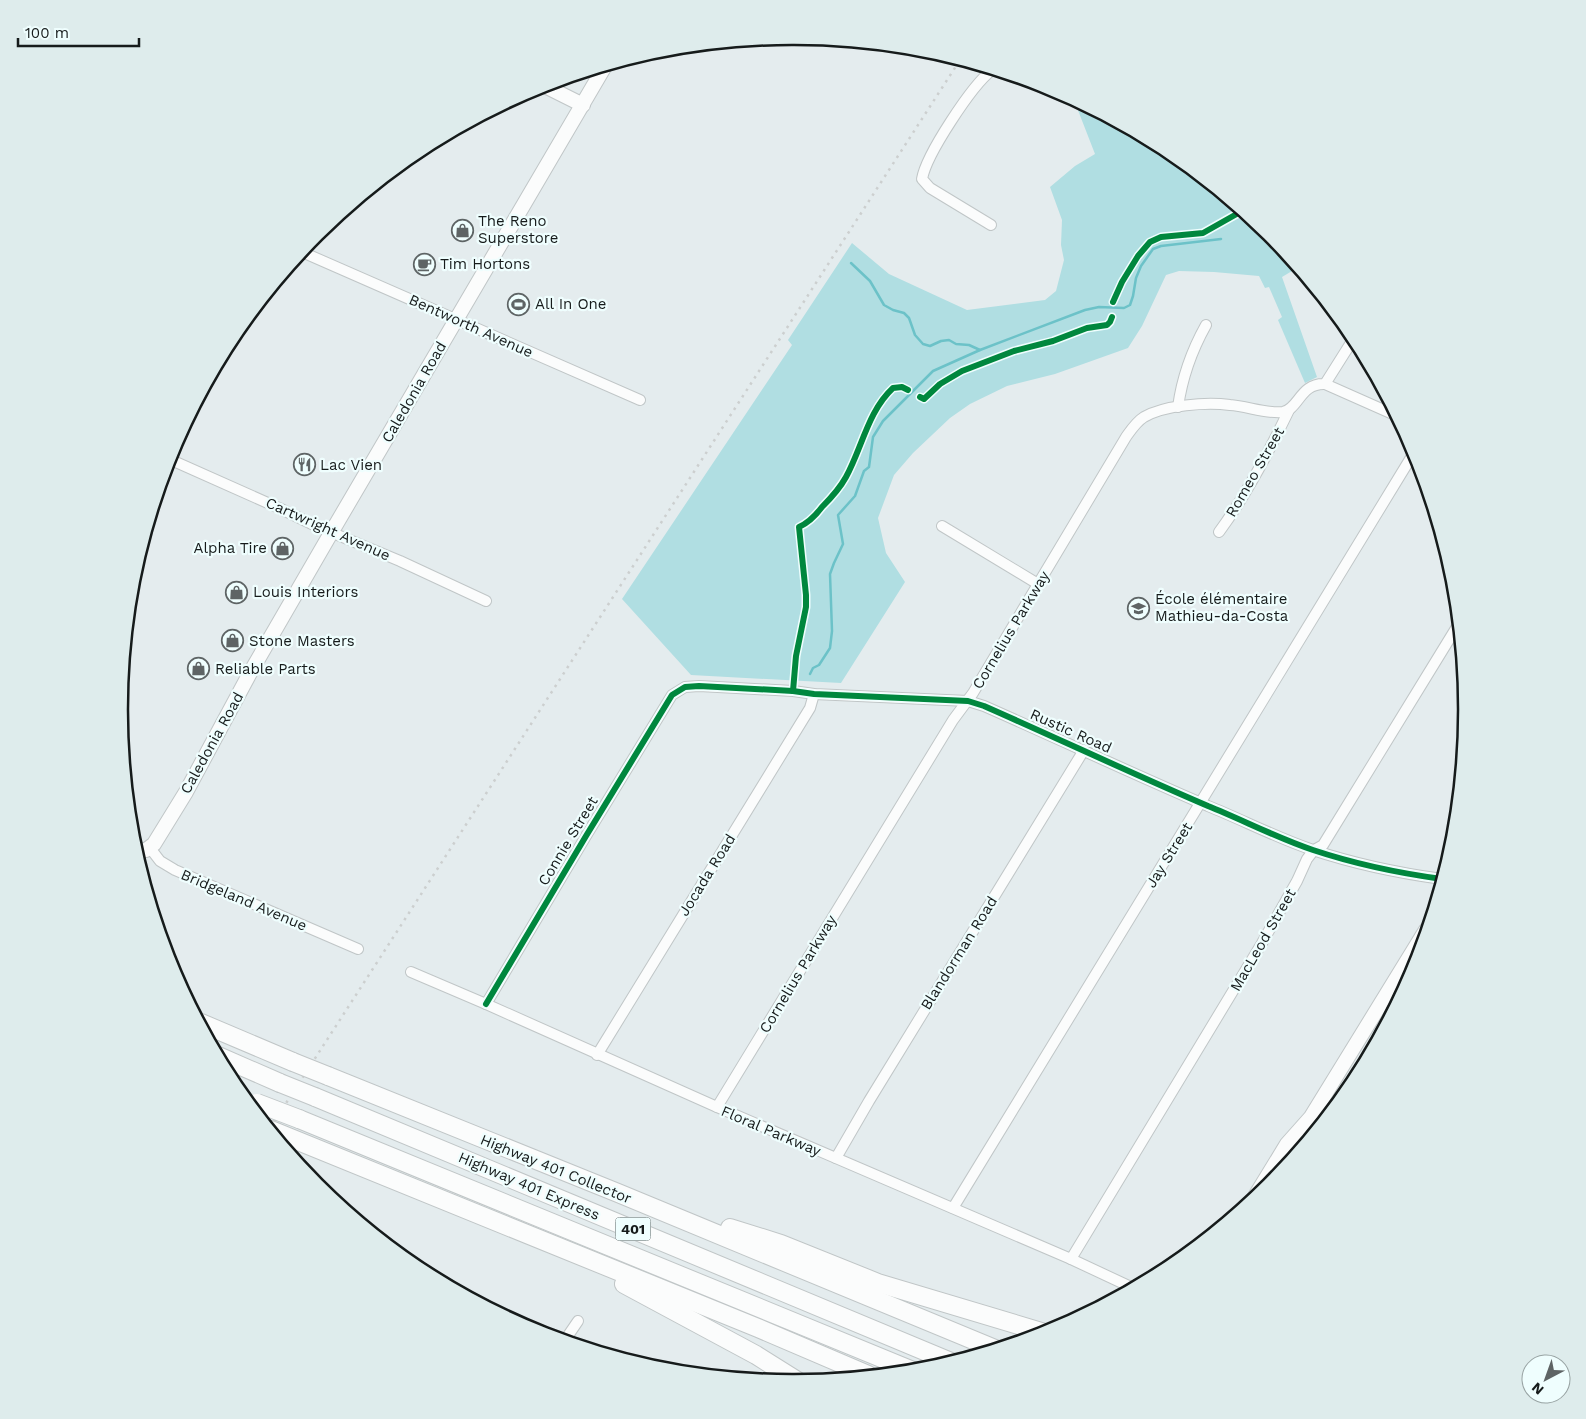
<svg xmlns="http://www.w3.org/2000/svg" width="1586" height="1419" font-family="'Work Sans',sans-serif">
<rect width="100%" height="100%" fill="#e4ecee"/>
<path fill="#b0dee2" d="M 1074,100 L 1167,150 L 1269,234 L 1297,268 L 1282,277 L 1317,377 L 1305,383 L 1278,320 L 1282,317 L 1269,287 L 1265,288 L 1259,276 L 1214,272 L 1179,271 L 1166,275 L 1142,326 L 1128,348 L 1055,374 L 1007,386 L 970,404 L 950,418 L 913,453 L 894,475 L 878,518 L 886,553 L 905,582 L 841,683 L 691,675 L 622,599 L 792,345 L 788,340 L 852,243 L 889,274 L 967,310 L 1045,300 L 1056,291 L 1064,260 L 1061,245 L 1062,220 L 1050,187 L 1075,166 L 1095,154 Z"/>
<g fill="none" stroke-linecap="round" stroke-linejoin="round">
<g stroke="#6cc2c8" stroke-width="2.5">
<path d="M 851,263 L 870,281 L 884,305 L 893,310 L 904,313 L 909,318 L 915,335 L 923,344 L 930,346 L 941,341 L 949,340 L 956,344 L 969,345 L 980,350"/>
<path d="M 810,674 L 813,668 L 819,665 L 830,648 L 832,631 L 830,574 L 834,563 L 843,544 L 838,515 L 855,496 L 864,471 L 869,467 L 873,437 L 883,421 L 933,371 L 980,350 L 1085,310 L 1099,307 L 1124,308 L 1130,305 L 1133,296 L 1136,278 L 1141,266 L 1153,249 L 1161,246 L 1221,239"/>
</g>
<defs>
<g id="street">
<path d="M 991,225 L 930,188 L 922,179 C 926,155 972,85 992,70"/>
<path d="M 302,252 L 640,400"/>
<path d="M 1325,384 L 1395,415"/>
<path d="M 1178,407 C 1182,378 1192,350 1206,325"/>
<path d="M 169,459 L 279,508 L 316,526 L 400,561 L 486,601"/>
<path d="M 942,526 L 1038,584"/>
<path d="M 1219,532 C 1247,494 1269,452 1289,410"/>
<path d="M 150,848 L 160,861 L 175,870 L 358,949"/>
<path d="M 411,972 L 486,1004 L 717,1107 L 1071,1259 L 1133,1288"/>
<path d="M 486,1004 L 586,836 L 672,695 L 685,687 L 699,686 L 793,691 L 814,694 L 968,701 L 984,706 C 1059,739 1133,774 1208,806 C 1243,820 1277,838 1313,850 C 1355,864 1398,873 1442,879"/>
<path d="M 597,1055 L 810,708 L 814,694"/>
<path d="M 717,1107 L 953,720 L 973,693 L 1126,437 C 1131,430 1136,422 1144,417 C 1165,405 1206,402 1230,405 C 1247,406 1266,414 1283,412 C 1299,409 1300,383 1325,384 L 1354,338"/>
<path d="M 836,1158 L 869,1101 L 1084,750"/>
<path d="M 953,1208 L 1415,451"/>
<path d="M 1071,1259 L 1262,943 L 1297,881 L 1307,859 L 1314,850 L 1323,845 L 1458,625"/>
<path d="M 565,1340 L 578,1321"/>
</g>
<g id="secondary">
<path d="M 543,85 L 583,105"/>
<path d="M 136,851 L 146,850 L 154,844 L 186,792 L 250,673 L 331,533 L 605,66"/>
<path d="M 1301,1146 L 1309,1122"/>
<path d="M 1254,1198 L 1287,1144 L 1311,1117 L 1426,930"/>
</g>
<g id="highway">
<path d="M 201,1023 L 293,1062"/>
<path d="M 218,1056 L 280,1083"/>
<path d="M 328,1076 L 618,1193 L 995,1349"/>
<path d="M 315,1097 L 951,1362"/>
<path d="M 299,1119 L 913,1371"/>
<path d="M 271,1130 L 758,1328 L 868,1375"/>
<path d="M 730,1228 L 781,1244 L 878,1283 L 1045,1333"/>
<path d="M 624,1284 L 756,1355 L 799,1382"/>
</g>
</defs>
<use href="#street" stroke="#c0c6c7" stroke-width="12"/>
<use href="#secondary" stroke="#c0c6c7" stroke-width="16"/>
<use href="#highway" stroke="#c0c6c7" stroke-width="20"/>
<use href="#street" stroke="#fbfcfc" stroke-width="10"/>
<use href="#secondary" stroke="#fbfcfc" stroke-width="14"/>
<use href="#highway" stroke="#fbfcfc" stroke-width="18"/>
<path stroke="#cccfcf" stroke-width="2.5" stroke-dasharray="2.5 5" stroke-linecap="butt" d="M 270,1128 L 960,60"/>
<defs>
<g id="highway-bridge">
<path d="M 293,1062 L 328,1076"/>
<path d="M 280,1083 L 315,1097"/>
<path d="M 257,1103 L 299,1119"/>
</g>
</defs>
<use href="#highway-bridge" stroke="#c0c6c7" stroke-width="20" stroke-linecap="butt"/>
<use href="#highway-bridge" stroke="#fbfcfc" stroke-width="18"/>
<defs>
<g id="cycleway">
<path d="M 1113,302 L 1122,282 L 1138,256 L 1150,242 L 1161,237 L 1203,233 L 1242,211"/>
<path d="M 920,397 L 924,399 L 940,384 L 962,371 L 1014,351 L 1053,341 L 1087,328 L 1107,325 L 1110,322 L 1112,317"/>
<path d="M 793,691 L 796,656 L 806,607 L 806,595 L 799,527 C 808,523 816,515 822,507 C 831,498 840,488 846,477 C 862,448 868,411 893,388 L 902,387 L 908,390"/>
<path d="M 486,1004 L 586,836 L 672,695 L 685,687 L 699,686 L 793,691 L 814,694 L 968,701 L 984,706 C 1059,739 1133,774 1208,806 C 1243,820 1277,838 1313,850 C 1355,864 1398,873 1442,879"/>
</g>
</defs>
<use href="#cycleway" stroke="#effefe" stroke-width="9"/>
<use href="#cycleway" stroke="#00873e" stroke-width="6"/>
</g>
<defs>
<symbol id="shop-ring" viewBox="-11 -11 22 22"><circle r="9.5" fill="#effefe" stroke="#5e6465" stroke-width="1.5"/><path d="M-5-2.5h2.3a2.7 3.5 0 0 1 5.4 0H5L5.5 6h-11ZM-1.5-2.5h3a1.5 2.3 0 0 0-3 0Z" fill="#5e6465"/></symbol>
<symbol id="cafe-ring" viewBox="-11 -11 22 22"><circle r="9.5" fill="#effefe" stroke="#5e6465" stroke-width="1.5"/><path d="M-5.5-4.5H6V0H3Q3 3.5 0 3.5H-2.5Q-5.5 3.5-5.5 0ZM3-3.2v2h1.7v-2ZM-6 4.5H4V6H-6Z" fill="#5e6465"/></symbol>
<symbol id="stadium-ring" viewBox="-11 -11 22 22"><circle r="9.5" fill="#effefe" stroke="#5e6465" stroke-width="1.5"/><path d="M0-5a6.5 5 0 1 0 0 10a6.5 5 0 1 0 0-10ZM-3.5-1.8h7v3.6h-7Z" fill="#5e6465"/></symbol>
<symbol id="restaurant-ring" viewBox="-11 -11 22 22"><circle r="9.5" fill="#effefe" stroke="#5e6465" stroke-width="1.5"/><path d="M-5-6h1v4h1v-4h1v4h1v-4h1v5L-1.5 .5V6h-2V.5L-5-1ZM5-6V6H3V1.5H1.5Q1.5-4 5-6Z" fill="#5e6465"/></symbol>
<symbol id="school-ring" viewBox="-11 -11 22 22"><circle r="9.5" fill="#effefe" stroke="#5e6465" stroke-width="1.5"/><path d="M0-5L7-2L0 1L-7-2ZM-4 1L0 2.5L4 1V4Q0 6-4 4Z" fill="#5e6465"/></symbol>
</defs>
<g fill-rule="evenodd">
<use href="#shop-ring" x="450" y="218" width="25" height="25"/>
<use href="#cafe-ring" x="412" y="252" width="25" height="25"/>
<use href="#stadium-ring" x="506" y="292" width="25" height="25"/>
<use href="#restaurant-ring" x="292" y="452" width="25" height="25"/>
<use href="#shop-ring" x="270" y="536" width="25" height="25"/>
<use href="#shop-ring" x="224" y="580" width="25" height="25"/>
<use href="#school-ring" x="1126" y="596" width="25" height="25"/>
<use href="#shop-ring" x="220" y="628" width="25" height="25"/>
<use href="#shop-ring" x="186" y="656" width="25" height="25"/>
</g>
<g text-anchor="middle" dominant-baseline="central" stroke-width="4.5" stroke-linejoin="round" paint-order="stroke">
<rect fill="#effefe" stroke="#575f5f" stroke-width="1" x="615.5" y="1217.5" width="35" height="23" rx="4"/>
<g font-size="14" font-weight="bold" fill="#161b1b">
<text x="633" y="1229">401</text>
</g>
<g font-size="15" fill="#161b1b" stroke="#effefe" text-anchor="start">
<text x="478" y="221">The Reno<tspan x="478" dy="17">Superstore</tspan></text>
<text x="440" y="264">Tim Hortons</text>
<text x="535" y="304">All In One</text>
<text x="320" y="465">Lac Vien</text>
<text x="267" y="548" text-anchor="end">Alpha Tire</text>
<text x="253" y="592">Louis Interiors</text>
<text x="1155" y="599">École élémentaire<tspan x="1155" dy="17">Mathieu-da-Costa</tspan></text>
<text x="249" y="641">Stone Masters</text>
<text x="215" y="669">Reliable Parts</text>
</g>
<g font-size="15" fill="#161b1b" stroke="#effefe">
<text transform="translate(471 326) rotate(24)">Bentworth Avenue</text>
<text transform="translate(414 392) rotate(-60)">Caledonia Road</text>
<text transform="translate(1255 472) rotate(-60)">Romeo Street</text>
<text transform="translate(328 529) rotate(24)">Cartwright Avenue</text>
<text transform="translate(1011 630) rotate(-59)">Cornelius Parkway</text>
<text transform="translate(1071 731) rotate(24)">Rustic Road</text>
<text transform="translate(212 743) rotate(-61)">Caledonia Road</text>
<text transform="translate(568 841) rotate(-59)">Connie Street</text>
<text transform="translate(1169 855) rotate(-58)">Jay Street</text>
<text transform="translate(707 875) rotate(-58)">Jocada Road</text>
<text transform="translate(244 900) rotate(23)">Bridgeland Avenue</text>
<text transform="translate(1263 940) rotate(-60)">MacLeod Street</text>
<text transform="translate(959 953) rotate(-58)">Blandorman Road</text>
<text transform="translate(798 974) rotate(-59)">Cornelius Parkway</text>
<text transform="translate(771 1131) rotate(23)">Floral Parkway</text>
<text transform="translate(556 1169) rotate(22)">Highway 401 Collector</text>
<text transform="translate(529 1186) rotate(23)">Highway 401 Express</text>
</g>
</g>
<path d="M0 0H1586V1419H0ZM792 45H794A664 664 0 0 1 1458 709V710A664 664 0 0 1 794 1374H792A664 664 0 0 1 128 710V709A664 664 0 0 1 792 45Z" fill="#deecec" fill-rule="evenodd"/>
<path fill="none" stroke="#161b1b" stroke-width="2.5" d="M792 45H794A664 664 0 0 1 1458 709V710A664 664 0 0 1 794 1374H792A664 664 0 0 1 128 710V709A664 664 0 0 1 792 45Z"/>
<g transform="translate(1546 1379) rotate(221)"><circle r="24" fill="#effefe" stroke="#98a3a3"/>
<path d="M0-4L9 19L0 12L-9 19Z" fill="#5e6465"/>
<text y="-8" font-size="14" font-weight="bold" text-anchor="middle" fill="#161b1b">N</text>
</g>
<path d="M18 38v8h121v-8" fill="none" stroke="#161b1b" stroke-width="2.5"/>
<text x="25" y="38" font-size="15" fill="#161b1b" stroke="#effefe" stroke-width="4" paint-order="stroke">100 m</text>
</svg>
